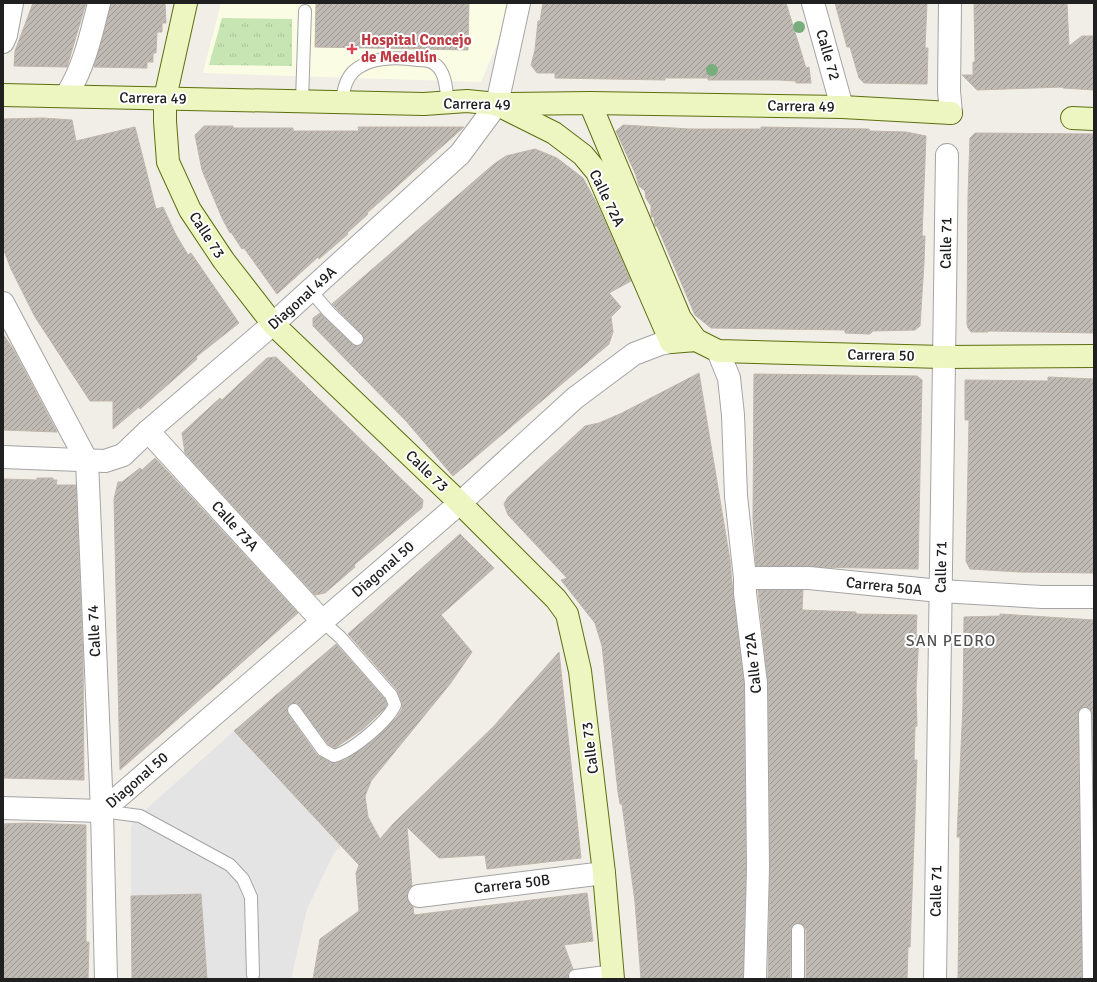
<svg xmlns="http://www.w3.org/2000/svg" width="1097" height="982" font-family="Signika,sans-serif">
<defs>
<pattern id="grass-tufts" width="24" height="20" patternUnits="userSpaceOnUse"><rect width="24" height="20" fill="#c6e5b2"/><path d="M3 7l-1-3M5 7V3M7 7l1-3M15 17l-1-3M17 17v-4M19 17l1-3" fill="none" stroke="#aac499"/></pattern>
<pattern id="building-hatch" width="6" height="6" patternUnits="userSpaceOnUse"><rect width="6" height="6" fill="#c0bab4"/><path d="M-1 1l2-2M0 6l6-6M5 7l2-2" fill="none" stroke="#9c9792"/></pattern>
</defs>
<rect width="100%" height="100%" fill="#f0eee7"/>
<path fill="#fafde4" d="M 221,3 L 508,3 L 505,25 L 481,82 L 203,73 Z"/>
<path fill="url(#grass-tufts)" d="M 222,18 L 292,19 L 292,66 L 209,65 Z"/>
<path fill="#e4e4e4" d="M 234,731 L 341,846 L 334,853 L 307,909 L 291,979 L 207,979 L 201,895 L 131,896 L 131,827 L 135,819 Z"/>
<g fill="url(#building-hatch)" stroke="#c0b6ab">
<path d="M 33,3 L 86,3 L 67,67 L 14,66 L 15,51 Z"/>
<path d="M 111,3 L 165,3 L 166,23 L 162,23 L 162,32 L 157,32 L 156,53 L 153,53 L 153,62 L 147,62 L 147,68 L 94,67 Z"/>
<path d="M 316,3 L 469,3 L 468,50 L 315,47 Z"/>
<path d="M 543,3 L 786,3 L 806,68 L 809,67 L 811,83 L 796,83 L 796,81 L 779,80 L 708,80 L 708,78 L 665,78 L 665,80 L 555,78 L 555,73 L 537,73 L 531,65 L 535,50 L 538,21 L 540,21 Z"/>
<path d="M 835,3 L 927,3 L 925,48 L 928,48 L 927,84 L 864,83 L 859,78 L 850,47 L 847,47 Z"/>
<path d="M 974,3 L 1067,3 L 1069,46 L 1082,36 L 1094,36 L 1094,90 L 1063,88 L 1063,87 L 977,90 L 962,75 L 973,75 L 973,62 L 975,62 Z"/>
<path d="M 43,118 L 72,120 L 76,141 L 135,127 L 156,209 L 163,207 L 175,233 L 188,255 L 191,253 L 239,323 L 196,357 L 197,359 L 140,409 L 139,407 L 113,429 L 113,401 L 90,401 L 35,317 L 11,269 L 3,248 L 3,119 Z"/>
<path d="M 623,125 L 690,129 L 761,129 L 761,127 L 869,129 L 869,131 L 906,132 L 926,136 L 922,236 L 925,236 L 924,262 L 920,326 L 915,330 L 873,331 L 870,334 L 845,333 L 845,330 L 711,328 L 695,315 L 657,226 L 655,226 L 654,217 L 651,217 L 651,206 L 646,198 L 645,191 L 639,186 L 636,175 L 616,131 Z"/>
<path d="M 204,126 L 233,126 L 233,128 L 293,128 L 293,131 L 359,131 L 358,127 L 464,127 L 367,213 L 368,214 L 347,233 L 348,234 L 319,259 L 318,257 L 277,294 L 244,248 L 242,249 L 231,232 L 230,233 L 222,218 L 202,170 L 195,135 Z"/>
<path d="M 975,133 L 1094,134 L 1094,333 L 988,331 L 988,332 L 971,332 L 968,328 L 967,324 L 968,196 L 970,138 Z"/>
<path d="M 535,149 L 557,158 L 583,178 L 598,206 L 631,281 L 609,293 L 621,307 L 611,317 L 613,332 L 609,344 L 453,476 L 406,421 L 313,326 L 313,318 L 320,313 L 352,344 L 356,346 L 362,344 L 364,340 L 362,334 L 332,304 L 494,164 L 506,156 Z"/>
<path d="M 3,334 L 13,349 L 57,432 L 3,430 Z"/>
<path d="M 276,357 L 423,500 L 422,508 L 354,565 L 355,567 L 325,593 L 315,595 L 185,453 L 182,433 L 220,398 L 222,400 L 267,358 Z"/>
<path d="M 699,373 L 730,560 L 733,594 L 744,684 L 746,868 L 743,979 L 641,979 L 635,902 L 622,804 L 620,804 L 618,792 L 602,646 L 595,623 L 561,580 L 567,578 L 508,515 L 504,504 L 508,497 L 585,426 L 599,423 L 622,413 Z"/>
<path d="M 754,374 L 917,376 L 922,380 L 918,569 L 756,566 L 753,518 Z"/>
<path d="M 1048,377 L 1094,379 L 1094,573 L 1019,572 L 970,569 L 966,561 L 969,420 L 965,420 L 965,380 L 1048,381 Z"/>
<path d="M 155,458 L 298,613 L 120,770 L 114,499 L 118,482 L 122,482 L 140,468 L 142,470 Z"/>
<path d="M 37,478 L 53,478 L 53,480 L 57,480 L 56,485 L 76,485 L 83,659 L 84,780 L 3,778 L 3,479 L 37,480 Z"/>
<path d="M 460,534 L 494,568 L 441,615 L 472,652 L 450,684 L 371,781 L 365,796 L 368,817 L 380,839 L 393,824 L 494,726 L 559,652 L 581,858 L 487,869 L 485,855 L 439,858 L 407,827 L 412,886 L 408,891 L 407,898 L 409,903 L 413,907 L 414,915 L 587,893 L 593,941 L 564,945 L 573,969 L 568,973 L 568,979 L 313,979 L 320,939 L 359,911 L 356,873 L 359,865 L 234,731 L 336,644 L 385,699 L 387,704 L 385,708 L 363,729 L 335,748 L 328,744 L 297,703 L 289,704 L 287,710 L 288,714 L 317,755 L 331,763 L 336,763 L 345,760 L 373,741 L 397,717 L 402,709 L 402,703 L 397,690 L 348,634 Z"/>
<path d="M 758,590 L 803,590 L 802,610 L 856,612 L 856,614 L 917,615 L 916,635 L 919,635 L 916,690 L 917,726 L 915,727 L 914,760 L 917,760 L 910,947 L 908,947 L 907,979 L 806,979 L 806,930 L 804,926 L 798,923 L 794,924 L 791,930 L 790,979 L 768,979 L 770,868 L 768,683 Z"/>
<path d="M 1000,614 L 1094,620 L 1094,813 L 1092,714 L 1089,708 L 1084,707 L 1079,710 L 1078,714 L 1082,979 L 958,979 L 960,837 L 957,837 L 963,704 L 964,617 L 1000,616 Z"/>
<path d="M 26,823 L 86,825 L 86,942 L 89,942 L 88,979 L 3,979 L 3,824 Z"/>
<path d="M 201,894 L 207,979 L 132,979 L 131,896 Z"/>
</g>
<g fill="none" stroke-linecap="round" stroke-linejoin="round">
<defs>
<g id="lane">
<path d="M 302,101 L 305,11"/>
<path d="M 341,102 C 344,91 345,79 354,71 C 371,56 397,57 418,60 C 424,60 432,61 436,65 C 446,73 446,90 448,102"/>
<path d="M 310,290 L 329,312 L 357,339"/>
<path d="M 294,710 L 323,750 L 334,756 C 352,751 387,722 395,705 L 391,695 L 340,637 L 322,621"/>
<path d="M 1085,714 L 1089,979"/>
<path d="M 102,811 L 140,816 L 230,865 L 243,879 L 251,897 L 253,975"/>
<path d="M 798,930 L 798,979"/>
<path d="M 575,976 L 614,971"/>
</g>
<g id="street">
<path d="M 813,3 L 842,107"/>
<path d="M 950,3 L 949,91 L 951,113"/>
<path d="M 3,42 L 6,35 L 12,3"/>
<path d="M 66,96 C 84,68 91,35 99,3"/>
<path d="M 3,303 L 87,461 L 102,811 L 106,979"/>
<path d="M 718,351 L 729,378 L 733,415 L 736,496 L 745,578 L 745,593 L 756,683 L 758,868 L 755,979"/>
<path d="M 148,431 L 322,621"/>
<path d="M 3,457 L 105,461 L 123,455 L 148,431 L 273,324 L 460,154 L 497,104 L 519,3"/>
<path d="M 745,578 L 809,578 L 940,591 L 1042,597 L 1094,597"/>
<path d="M 3,808 L 102,811 L 460,503 L 575,398 L 634,354 L 660,344 L 671,342"/>
<path d="M 419,896 L 604,873"/>
<path d="M 935,979 L 947,155"/>
</g>
<g id="secondary">
<path d="M 186,3 L 165,98 L 165,121 L 168,162 L 190,210 L 224,261 L 273,324 L 460,503 L 556,599 L 567,614 L 580,671 L 604,873 L 613,979"/>
<path d="M 3,95 L 424,104 L 467,101 L 497,104 L 590,103 L 842,107 L 951,113"/>
<path d="M 590,103 L 680,318 L 696,340"/>
<path d="M 500,106 L 554,133 L 583,155 L 597,172 L 671,342 L 696,340 L 718,351 L 943,357 L 1094,356"/>
<path d="M 1072,118 L 1094,119"/>
</g>
</defs>
<use href="#lane" stroke="#a4a4a4" stroke-width="14"/>
<use href="#street" stroke="#a4a4a4" stroke-width="24"/>
<use href="#secondary" stroke="#5c700e" stroke-width="24"/>
<use href="#lane" stroke="#fff" stroke-width="12"/>
<use href="#street" stroke="#fff" stroke-width="22"/>
<use href="#secondary" stroke="#edf5c1" stroke-width="22"/>
</g>
<g fill="#78ad7d">
<circle cx="799" cy="27" r="6"/>
<circle cx="712" cy="70" r="6"/>
</g>
<path fill="#e0444e" stroke="#fff" stroke-width="1.5" d="M350 43h4v4h4v4h-4v4h-4v-4h-4v-4h4z"/>
<g text-anchor="middle" dominant-baseline="central" stroke-width="4" stroke-linejoin="round" paint-order="stroke">
<g font-size="15" font-weight="bold" fill="#be3a42" stroke="#fff" text-anchor="start">
<text x="361" y="40">Hospital Concejo<tspan x="361" dy="17">de Medellín</tspan></text>
</g>
<g font-size="15" fill="#202020" stroke="#fff">
<text transform="translate(828 55) rotate(74)">Calle 72</text>
<text transform="translate(153 98) rotate(1)">Carrera 49</text>
<text transform="translate(477 104) rotate(1)">Carrera 49</text>
<text transform="translate(801 106) rotate(1)">Carrera 49</text>
<text transform="translate(607 198) rotate(64)">Calle 72A</text>
<text transform="translate(207 235) rotate(57)">Calle 73</text>
<text transform="translate(946 243) rotate(-89)">Calle 71</text>
<text transform="translate(302 298) rotate(-42)">Diagonal 49A</text>
<text transform="translate(881 355) rotate(1)">Carrera 50</text>
<text transform="translate(427 471) rotate(44)">Calle 73</text>
<text transform="translate(235 526) rotate(48)">Calle 73A</text>
<text transform="translate(941 567) rotate(-89)">Calle 71</text>
<text transform="translate(383 569) rotate(-41)">Diagonal 50</text>
<text transform="translate(884 586) rotate(6)">Carrera 50A</text>
<text transform="translate(94 631) rotate(-93)">Calle 74</text>
<text transform="translate(753 663) rotate(-96)">Calle 72A</text>
<text transform="translate(590 748) rotate(-97)">Calle 73</text>
<text transform="translate(137 780) rotate(-41)">Diagonal 50</text>
<text transform="translate(512 884) rotate(-7)">Carrera 50B</text>
<text transform="translate(936 891) rotate(-89)">Calle 71</text>
</g>
<g font-size="16" letter-spacing="1" fill="#535353" stroke="#fff">
<text x="951" y="641">SAN PEDRO</text>
</g>
</g>
<rect width="1097" height="982" fill="none" stroke="#202020" stroke-width="8"/>
</svg>
